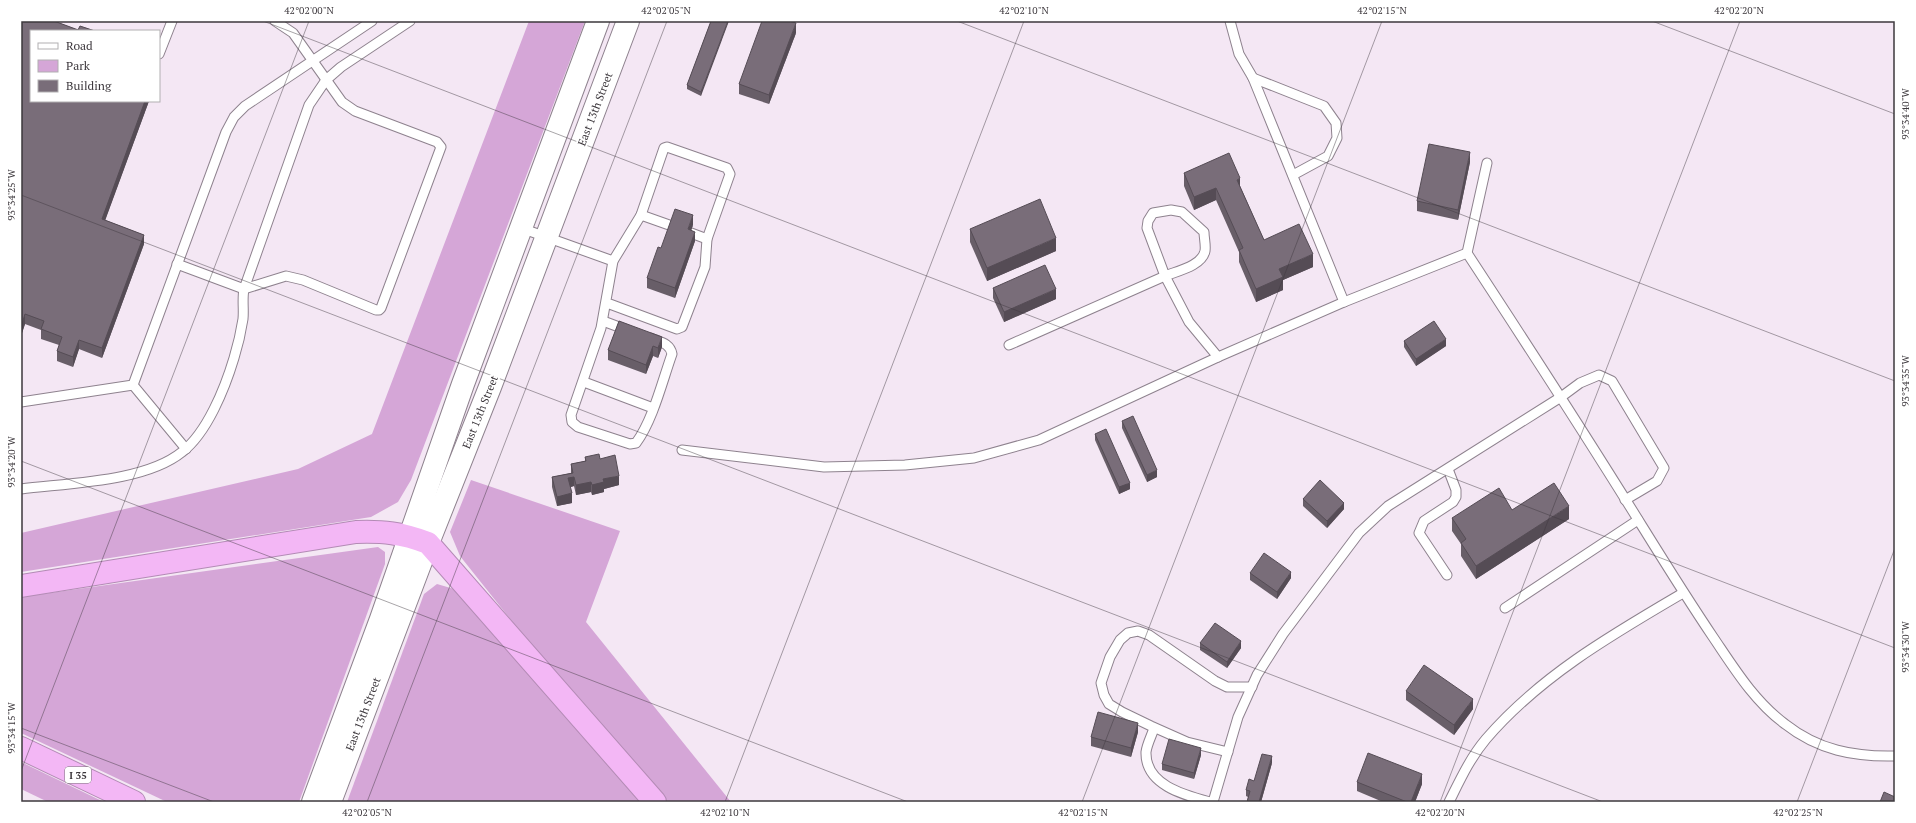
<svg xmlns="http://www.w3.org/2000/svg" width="1916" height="823" font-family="'PT Serif',serif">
<rect width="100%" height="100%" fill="#f4e7f4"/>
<g fill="#d5a6d7">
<path d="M 529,21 L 585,21 L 411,480 L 398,502 L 371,517 L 21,572 L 21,533 L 298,469 L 372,434 Z"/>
<path d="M 471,480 L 620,531 L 586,622 L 731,802 L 666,802 L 558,679 L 460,556 L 450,532 Z"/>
<path d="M 378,547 L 385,552 L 385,564 L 299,802 L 167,802 L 21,733 L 21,597 Z"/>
<path d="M 437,584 L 454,589 L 642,802 L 347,802 L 424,594 Z"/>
<path d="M 21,762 L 104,802 L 48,802 L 21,789 Z"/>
</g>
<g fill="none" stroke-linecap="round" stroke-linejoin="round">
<defs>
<g id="service">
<path d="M 1230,21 L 1239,54 L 1253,78 L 1344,302"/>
<path d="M 159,54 L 172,21"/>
<path d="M 1253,78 L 1324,106 L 1336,123 L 1337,138 L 1328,156 L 1293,175"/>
<path d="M 1171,210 L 1182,212 L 1204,232 C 1204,238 1206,245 1205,251 C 1202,266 1177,271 1165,276 L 1147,228 L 1148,221 L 1153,213 Z"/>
<path d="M 641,215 L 672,226"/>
<path d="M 521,228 L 613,261"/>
<path d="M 691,233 L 707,239"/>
<path d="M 1467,253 L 1487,163"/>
<path d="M 177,264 L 244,289 L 286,276 L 303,280 L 376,310 L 379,310 L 381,308 L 441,147 L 437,142 L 355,111 L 342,102 L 293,33 L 275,21"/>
<path d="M 607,303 L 677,329 L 682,327 L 705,267 L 707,239 L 730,174 L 727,168 L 667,147 L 664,148 L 641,215 L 613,261 L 601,328 L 571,415 L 572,422 L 578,427 L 630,444 L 636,443 C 653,420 662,382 672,354 C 670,343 660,342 651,338"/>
<path d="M 603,321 L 627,330"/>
<path d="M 1009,345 L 1165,276 L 1189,322 L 1218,357"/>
<path d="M 584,382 L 653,408"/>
<path d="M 133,385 L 186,449"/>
<path d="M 21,402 L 133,385 L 226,132 L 234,117 L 245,106 L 372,21"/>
<path d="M 682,450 L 824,467 L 905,465 L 974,458 L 1039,440 L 1218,357 L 1344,302 L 1467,253 C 1526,343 1585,434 1642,526 C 1665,563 1688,600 1713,637 C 1734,668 1754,701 1785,724 C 1818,750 1854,757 1895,756"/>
<path d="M 21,489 C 68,483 145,482 182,452 C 207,433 225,388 234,358 C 238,345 241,332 243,319 C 244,309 242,299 244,289 L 309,105 L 326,80 L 341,67 L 410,21"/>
<path d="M 1447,575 L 1419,533 L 1424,521 L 1453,502 L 1456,497 L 1456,490 L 1448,469"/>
<path d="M 1505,608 L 1638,520"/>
<path d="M 1154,728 C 1152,735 1147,744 1146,752 C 1145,785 1184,795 1210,802"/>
<path d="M 1228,752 L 1187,742 L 1151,726 L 1122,712 L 1109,704 L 1104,695 L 1101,683 L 1110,657 L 1120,640 L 1128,633 L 1138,631 L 1149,635 L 1215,681 L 1227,687 L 1252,687"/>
<path d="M 1213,802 L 1238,717 L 1257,675 L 1283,634 L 1359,533 L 1388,506 L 1561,397 L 1580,383 L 1599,375 L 1612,381 L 1664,468 L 1657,481 L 1625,500"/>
<path d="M 1449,802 C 1460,780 1470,758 1486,739 C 1540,676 1613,634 1683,593"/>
</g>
<g id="secondary">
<path d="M 313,802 L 381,619 L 463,384 L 598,21"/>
<path d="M 330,802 L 428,543 L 490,387 L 628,21"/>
</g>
<g id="motorway">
<path d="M 21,586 L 356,532 C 383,531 402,533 428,543 L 655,802"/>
<path d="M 21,748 L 134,802"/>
</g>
</defs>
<use href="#service" stroke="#8e828e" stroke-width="11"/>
<use href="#secondary" stroke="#8e828e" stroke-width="24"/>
<use href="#motorway" stroke="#b38bb5" stroke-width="24"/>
<use href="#service" stroke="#fff" stroke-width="9"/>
<use href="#secondary" stroke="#fff" stroke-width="22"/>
<use href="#motorway" stroke="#f3b7f5" stroke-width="22"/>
</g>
<g fill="#685e68">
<path d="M 21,21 L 54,21 L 78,30 L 80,26 L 95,31 L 31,31 L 31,101 L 149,101 L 105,220 L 144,235 L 144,244 L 102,358 L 79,349 L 73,367 L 57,361 L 57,351 L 59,345 L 41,339 L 41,330 L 25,324 L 21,336 Z"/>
<path d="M 711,21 L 701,96 L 687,89 L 687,85 Z"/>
<path d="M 796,33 L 769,104 L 739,94 L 739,84 Z"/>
<path d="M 1470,162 L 1458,220 L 1417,211 L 1417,201 Z"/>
<path d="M 1184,173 L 1240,186 L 1264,240 L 1313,267 L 1283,280 L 1283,290 L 1256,302 L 1239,262 L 1239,252 L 1216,200 L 1194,210 L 1184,186 Z"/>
<path d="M 693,225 L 691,231 L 695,241 L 675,298 L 647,288 L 647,278 Z"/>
<path d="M 970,229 L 1056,251 L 987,281 L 970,242 Z"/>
<path d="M 993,288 L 1056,299 L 1004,322 L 993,298 Z"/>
<path d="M 619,321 L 662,347 L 658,358 L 653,356 L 646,374 L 608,360 L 608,350 Z"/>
<path d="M 1404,341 L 1446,346 L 1416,366 L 1404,347 Z"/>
<path d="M 1122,421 L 1157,477 L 1147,482 L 1122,428 Z"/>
<path d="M 1095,434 L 1130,489 L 1119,494 L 1095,440 Z"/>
<path d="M 585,457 L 600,459 L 619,485 L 604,489 L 604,492 L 592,495 L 591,492 L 576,495 L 574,486 L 570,487 L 572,503 L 557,506 L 552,487 L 552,477 L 571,473 L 571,464 L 585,461 Z"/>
<path d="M 1303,499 L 1344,509 L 1327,528 L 1303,506 Z"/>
<path d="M 1512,510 L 1569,519 L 1476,579 L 1461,556 L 1461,544 L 1452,531 L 1452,518 Z"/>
<path d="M 1250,573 L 1291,578 L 1277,599 L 1250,580 Z"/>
<path d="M 1200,643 L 1241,648 L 1227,668 L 1200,650 Z"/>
<path d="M 1406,691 L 1473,709 L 1454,735 L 1406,700 Z"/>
<path d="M 1138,732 L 1131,757 L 1091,746 L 1091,737 Z"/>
<path d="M 1201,755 L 1194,779 L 1162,770 L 1162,764 Z"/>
<path d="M 1272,763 L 1261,802 L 1247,802 L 1248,797 L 1246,796 L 1246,790 Z"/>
<path d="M 1357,782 L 1422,784 L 1415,802 L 1383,802 L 1357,791 Z"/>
</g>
<g fill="#554c55">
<path d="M 728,21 L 729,21 L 701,96 L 701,92 Z"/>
<path d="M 796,23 L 796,33 L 769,104 L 769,95 Z"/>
<path d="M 160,60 L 160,70 L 159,73 L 159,63 Z"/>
<path d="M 145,101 L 149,101 L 102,229 L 102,219 Z"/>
<path d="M 1470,152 L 1470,162 L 1458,220 L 1458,210 Z"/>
<path d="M 1240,178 L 1240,191 L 1237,180 Z"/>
<path d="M 1216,188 L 1216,200 L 1194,210 L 1194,197 Z"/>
<path d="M 693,215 L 693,225 L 688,239 L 688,229 Z"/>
<path d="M 695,232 L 695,241 L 675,298 L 675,288 Z"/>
<path d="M 144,235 L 144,244 L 102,358 L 102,348 Z"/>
<path d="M 1056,238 L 1056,251 L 987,281 L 987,268 Z"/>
<path d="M 1313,254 L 1313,267 L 1283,280 L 1283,290 L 1256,302 L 1256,289 L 1279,269 Z"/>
<path d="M 1056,289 L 1056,299 L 1004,322 L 1004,312 Z"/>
<path d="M 25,314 L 25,324 L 21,336 L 21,327 Z"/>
<path d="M 662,337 L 662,347 L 658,358 L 658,348 Z"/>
<path d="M 1446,339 L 1446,346 L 1416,366 L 1416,359 Z"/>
<path d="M 79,340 L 79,349 L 73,367 L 73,357 Z"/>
<path d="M 653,346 L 653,356 L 646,374 L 646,365 Z"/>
<path d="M 1157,470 L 1157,477 L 1147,482 L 1147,475 Z"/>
<path d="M 619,476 L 619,485 L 604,489 L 604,492 L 592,495 L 592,485 L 603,479 Z"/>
<path d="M 574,477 L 574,486 L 568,488 L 568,478 Z"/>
<path d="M 591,482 L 591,492 L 576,495 L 576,485 Z"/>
<path d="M 1130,483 L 1130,489 L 1119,494 L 1119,487 Z"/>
<path d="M 572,493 L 572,503 L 557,506 L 557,497 Z"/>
<path d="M 1344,503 L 1344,509 L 1327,528 L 1327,521 Z"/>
<path d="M 1569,506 L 1569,519 L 1476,579 L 1476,566 Z"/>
<path d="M 1291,572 L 1291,578 L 1277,599 L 1277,592 Z"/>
<path d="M 1241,641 L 1241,648 L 1227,668 L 1227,662 Z"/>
<path d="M 1473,699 L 1473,709 L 1454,735 L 1454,725 Z"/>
<path d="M 1138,723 L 1138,732 L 1131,757 L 1131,748 Z"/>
<path d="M 1201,748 L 1201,755 L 1194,779 L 1194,773 Z"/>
<path d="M 1272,756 L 1272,763 L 1261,802 L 1259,802 Z"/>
<path d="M 1422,774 L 1422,784 L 1415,802 L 1411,802 Z"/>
</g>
<g fill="#796d79" stroke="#554c55">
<path d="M 21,21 L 54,21 L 81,31 L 31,31 L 31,101 L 145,101 L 102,219 L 144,235 L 102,348 L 79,340 L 73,357 L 57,351 L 62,337 L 41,329 L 44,321 L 25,314 L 21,327 Z"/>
<path d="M 711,21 L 728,21 L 701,92 L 687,85 Z"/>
<path d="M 762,21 L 789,21 L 796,23 L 769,95 L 739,84 Z"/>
<path d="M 80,26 L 95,31 L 81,31 L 78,30 Z"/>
<path d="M 1429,144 L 1470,152 L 1458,210 L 1417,201 Z"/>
<path d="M 1229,153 L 1240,178 L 1237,180 L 1264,240 L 1299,224 L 1313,254 L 1279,269 L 1283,277 L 1256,289 L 1239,250 L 1243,248 L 1216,188 L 1194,197 L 1184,173 Z"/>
<path d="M 1040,199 L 1056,238 L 987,268 L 970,229 Z"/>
<path d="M 675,209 L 693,215 L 688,229 L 695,232 L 675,288 L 647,278 L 658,247 L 661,248 Z"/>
<path d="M 1045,265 L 1056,289 L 1004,312 L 993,288 Z"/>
<path d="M 619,321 L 662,337 L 658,348 L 653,346 L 646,365 L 608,350 Z"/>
<path d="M 1434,321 L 1446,339 L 1416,359 L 1404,341 Z"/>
<path d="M 1133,416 L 1157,470 L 1147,475 L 1122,421 Z"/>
<path d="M 1106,429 L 1130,483 L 1119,487 L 1095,434 Z"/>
<path d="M 599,454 L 600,459 L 615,455 L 619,476 L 603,479 L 604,482 L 592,485 L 591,482 L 576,485 L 574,477 L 568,478 L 572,493 L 557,497 L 552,477 L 573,473 L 571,464 L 586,461 L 585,457 Z"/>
<path d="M 1320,480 L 1344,503 L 1327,521 L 1303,499 Z"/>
<path d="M 1554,483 L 1569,506 L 1476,566 L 1461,543 L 1466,539 L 1452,518 L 1499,488 L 1512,510 Z"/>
<path d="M 1264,553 L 1291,572 L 1277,592 L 1250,573 Z"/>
<path d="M 1215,623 L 1241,641 L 1227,662 L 1200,643 Z"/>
<path d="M 1424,665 L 1473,699 L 1454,725 L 1406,691 Z"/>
<path d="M 1098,712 L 1138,723 L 1131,748 L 1091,737 Z"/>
<path d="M 1169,739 L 1201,748 L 1194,773 L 1162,764 Z"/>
<path d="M 1368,753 L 1422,774 L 1411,802 L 1407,802 L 1357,782 Z"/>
<path d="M 1262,754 L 1272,756 L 1259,802 L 1247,802 L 1250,791 L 1246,790 L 1249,779 L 1254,781 Z"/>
<path d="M 1884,792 L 1895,797 L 1895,802 L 1880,802 Z"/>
</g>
<path fill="none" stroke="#3d383d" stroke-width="1" stroke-opacity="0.45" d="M 263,21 L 1895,648M 957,21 L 1895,381M 1652,21 L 1895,114M 21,195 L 1603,802M 21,461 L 908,802M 21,728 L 214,802M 21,771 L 309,21M 367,802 L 667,21M 725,802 L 1024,21M 1082,802 L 1382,21M 1440,802 L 1740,21M 1797,802 L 1895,548"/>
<g text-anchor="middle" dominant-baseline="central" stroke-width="4" stroke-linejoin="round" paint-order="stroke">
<rect fill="#fff" stroke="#777477" stroke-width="1" x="65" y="767" width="26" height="16" rx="3"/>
<g font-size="10" font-weight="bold" fill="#3d383d">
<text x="78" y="775">I 35</text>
</g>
<g font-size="11" fill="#3d383d" stroke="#fff">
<text transform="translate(595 109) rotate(-69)">East 13th Street</text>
<text transform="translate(480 412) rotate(-68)">East 13th Street</text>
<text transform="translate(363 714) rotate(-69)">East 13th Street</text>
</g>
</g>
<rect width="1916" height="823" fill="none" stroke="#ffffff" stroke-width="44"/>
<rect x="30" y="30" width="130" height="72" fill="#ffffff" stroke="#b1afb1"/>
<rect x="38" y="43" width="20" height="6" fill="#ffffff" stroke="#b1afb1"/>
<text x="66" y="50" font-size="12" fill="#3d383d">Road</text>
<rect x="38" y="60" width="20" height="12" fill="#d5a6d7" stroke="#b1afb1"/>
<text x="66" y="70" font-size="12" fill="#3d383d">Park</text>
<rect x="38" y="80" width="20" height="12" fill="#796d79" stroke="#b1afb1"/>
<text x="66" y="90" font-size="12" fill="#3d383d">Building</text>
<rect x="22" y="22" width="1872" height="779" fill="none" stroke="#3d383d" stroke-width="1.5"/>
<g font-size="10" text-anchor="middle" fill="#3d383d">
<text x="309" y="14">42°02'00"N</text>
<text x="666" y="14">42°02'05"N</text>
<text x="1024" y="14">42°02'10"N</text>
<text x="1382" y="14">42°02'15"N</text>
<text x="1739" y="14">42°02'20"N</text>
<text transform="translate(1905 114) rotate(-90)" y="4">93°34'40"W</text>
<text transform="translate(11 195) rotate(-90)" y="4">93°34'25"W</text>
<text transform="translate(1905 381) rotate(-90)" y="4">93°34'35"W</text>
<text transform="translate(11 462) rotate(-90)" y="4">93°34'20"W</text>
<text transform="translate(1905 647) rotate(-90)" y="4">93°34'30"W</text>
<text transform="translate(11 728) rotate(-90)" y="4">93°34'15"W</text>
<text x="367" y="816">42°02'05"N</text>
<text x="725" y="816">42°02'10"N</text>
<text x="1083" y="816">42°02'15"N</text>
<text x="1440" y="816">42°02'20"N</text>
<text x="1798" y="816">42°02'25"N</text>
</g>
</svg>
